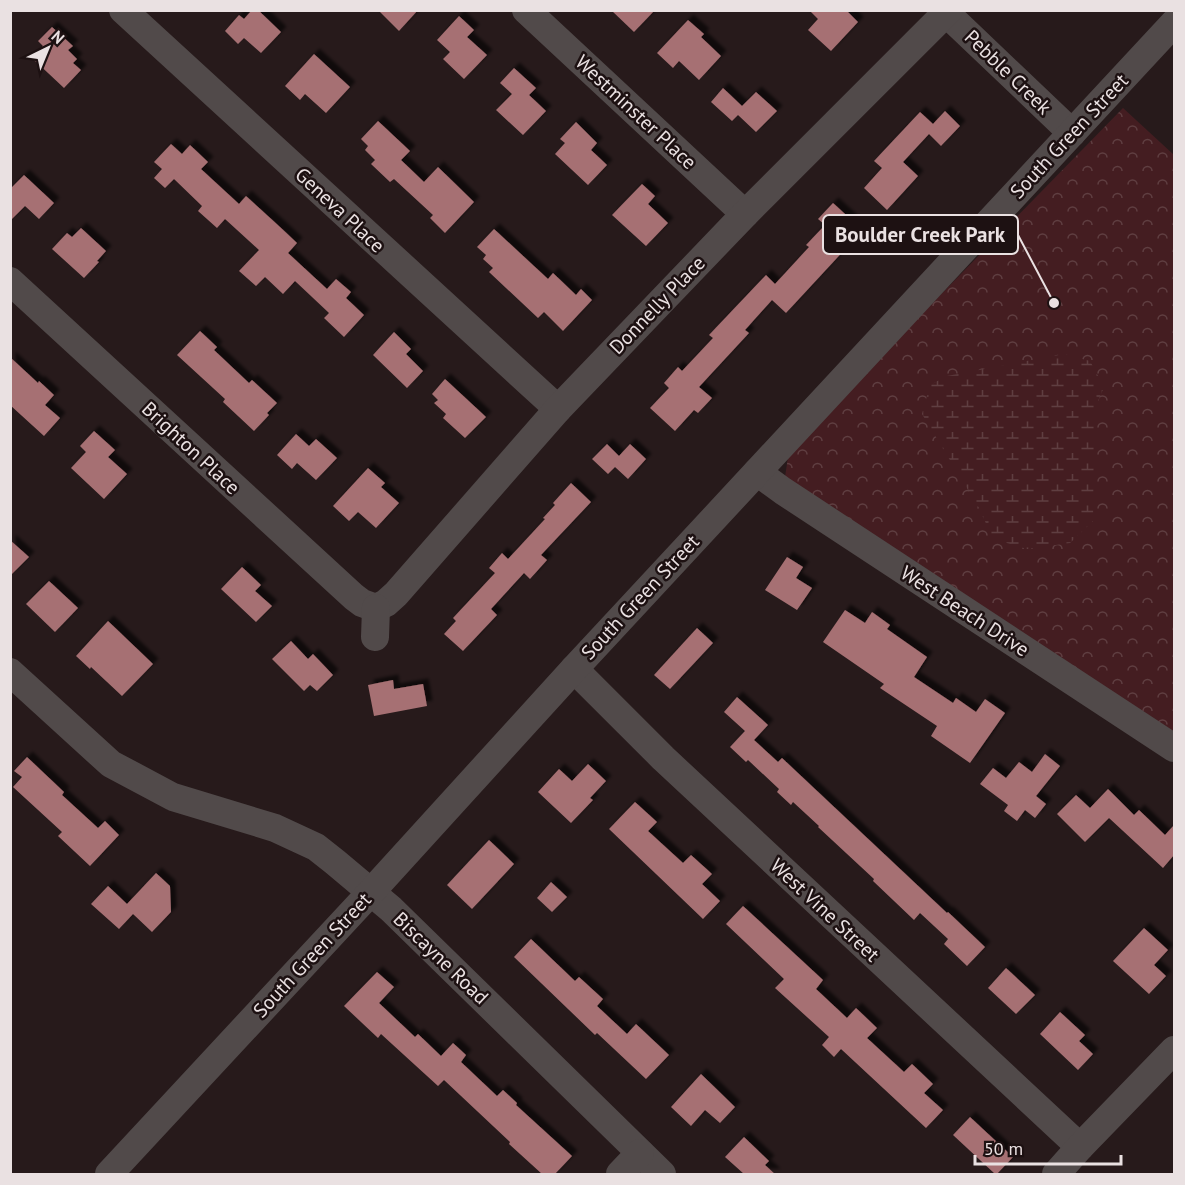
<svg xmlns="http://www.w3.org/2000/svg" width="1185" height="1185" font-family="'PT Sans',sans-serif">
<defs>
<pattern id="forest-crowns" width="20" height="18" patternUnits="userSpaceOnUse" patternTransform="scale(1.5)"><rect width="20" height="18" fill="#441d21"/><path d="M2 6a3 3 0 1 1 6 0M12 15a3 3 0 1 1 6 0" fill="none" stroke="#5f3e41"/></pattern>
<pattern id="wetland-marsh" width="20" height="14" patternUnits="userSpaceOnUse" patternTransform="scale(1.5)"><rect width="20" height="14" fill="#441d21"/><path d="M1 5h8M5 5V1M11 12h8M15 12V8" fill="none" stroke="#5f3e41"/></pattern>
<filter id="shadow"><feDropShadow dx="5.5" dy="-5.5" stdDeviation="1.5" flood-color="#0009"/></filter>
</defs>
<rect width="100%" height="100%" fill="#271a1b"/>
<path fill="url(#forest-crowns)" d="M 1123,108 L 1174,155 L 1174,748 L 783,491 L 789,450 Z"/>
<path fill="url(#wetland-marsh)" d="M 1064,354 L 1090,361 L 1104,387 L 1095,408 L 1093,521 L 1070,543 L 1027,549 L 993,539 L 979,508 L 922,414 L 930,385 L 947,376 Z"/>
<g fill="#a67073" filter="url(#shadow)">
<path d="M 252,10 L 258,10 L 281,32 L 261,53 L 244,38 L 238,44 L 225,31 L 239,15 L 244,19 Z"/>
<path d="M 378,10 L 418,10 L 399,31 Z"/>
<path d="M 611,10 L 655,10 L 634,32 Z"/>
<path d="M 809,10 L 846,10 L 858,22 L 831,51 L 808,30 L 818,19 Z"/>
<path d="M 459,16 L 474,30 L 467,37 L 487,55 L 464,79 L 443,59 L 450,52 L 437,40 Z"/>
<path d="M 688,20 L 704,34 L 701,37 L 721,56 L 699,80 L 679,61 L 673,68 L 657,53 Z"/>
<path d="M 52,27 L 73,46 L 68,50 L 77,59 L 73,63 L 81,70 L 64,88 L 32,58 L 43,46 L 38,41 Z"/>
<path d="M 314,54 L 350,87 L 326,113 L 305,94 L 300,100 L 285,86 Z"/>
<path d="M 514,68 L 536,88 L 529,95 L 546,111 L 523,135 L 496,110 L 512,94 L 500,83 Z"/>
<path d="M 723,88 L 742,106 L 756,92 L 777,111 L 756,132 L 738,115 L 732,121 L 711,102 Z"/>
<path d="M 945,111 L 960,126 L 941,146 L 929,134 L 903,162 L 918,176 L 887,210 L 864,188 L 882,168 L 874,161 L 920,112 L 933,124 Z"/>
<path d="M 378,121 L 410,151 L 401,160 L 424,182 L 438,167 L 474,202 L 445,233 L 430,218 L 433,215 L 394,179 L 390,182 L 371,164 L 375,160 L 365,150 L 368,146 L 361,139 Z"/>
<path d="M 576,122 L 597,143 L 591,150 L 607,165 L 588,185 L 555,154 L 565,143 L 560,139 Z"/>
<path d="M 171,144 L 182,154 L 190,145 L 208,162 L 201,169 L 239,204 L 246,196 L 280,227 L 297,243 L 288,253 L 327,289 L 336,279 L 351,292 L 346,298 L 364,315 L 344,337 L 324,318 L 329,313 L 295,281 L 283,294 L 265,277 L 256,286 L 239,271 L 259,250 L 225,219 L 217,228 L 198,211 L 202,206 L 174,179 L 165,188 L 154,178 L 162,169 L 154,162 Z"/>
<path d="M 24,175 L 54,203 L 39,219 L 25,206 L 10,221 L 10,189 Z"/>
<path d="M 642,184 L 655,196 L 648,204 L 668,223 L 646,246 L 612,215 Z"/>
<path d="M 833,203 L 867,234 L 853,249 L 849,245 L 786,313 L 772,300 L 745,330 L 749,333 L 699,387 L 712,398 L 698,413 L 694,410 L 675,431 L 650,408 L 669,388 L 664,383 L 678,367 L 682,371 L 713,338 L 709,335 L 766,275 L 775,284 L 809,247 L 806,245 L 825,225 L 818,219 Z"/>
<path d="M 81,228 L 106,251 L 97,261 L 99,262 L 84,278 L 52,249 L 67,233 L 72,237 Z"/>
<path d="M 494,229 L 548,279 L 553,273 L 576,295 L 581,289 L 592,300 L 563,331 L 544,312 L 538,318 L 489,272 L 493,268 L 483,259 L 486,255 L 477,247 Z"/>
<path d="M 200,331 L 217,347 L 214,350 L 249,383 L 252,380 L 277,403 L 267,413 L 269,415 L 254,431 L 223,402 L 225,399 L 177,355 Z"/>
<path d="M 394,332 L 411,349 L 406,354 L 423,371 L 407,388 L 373,355 Z"/>
<path d="M 10,357 L 38,383 L 39,381 L 54,395 L 45,405 L 60,418 L 44,436 L 10,405 Z"/>
<path d="M 445,379 L 486,417 L 465,438 L 443,418 L 446,414 L 434,403 L 438,400 L 432,394 Z"/>
<path d="M 94,431 L 115,450 L 108,457 L 127,474 L 104,499 L 71,468 L 86,452 L 80,446 Z"/>
<path d="M 296,434 L 309,446 L 316,439 L 337,458 L 316,480 L 297,463 L 292,469 L 277,455 Z"/>
<path d="M 607,444 L 619,456 L 630,444 L 646,459 L 628,479 L 615,467 L 608,474 L 592,459 Z"/>
<path d="M 368,468 L 385,483 L 381,487 L 399,503 L 376,528 L 358,512 L 349,521 L 333,506 Z"/>
<path d="M 571,483 L 591,502 L 541,555 L 547,560 L 530,579 L 524,573 L 491,609 L 497,615 L 463,651 L 444,634 L 456,621 L 453,618 L 495,573 L 489,568 L 502,553 L 508,559 L 545,519 L 543,518 L 555,505 L 553,503 Z"/>
<path d="M 10,540 L 29,557 L 10,576 Z"/>
<path d="M 787,557 L 803,567 L 796,578 L 812,588 L 797,610 L 765,590 Z"/>
<path d="M 242,567 L 261,585 L 255,591 L 272,606 L 256,622 L 221,589 Z"/>
<path d="M 49,581 L 78,608 L 55,632 L 26,604 Z"/>
<path d="M 845,610 L 865,623 L 872,612 L 890,625 L 887,629 L 927,657 L 914,677 L 953,703 L 956,698 L 976,712 L 985,699 L 1005,713 L 970,763 L 931,736 L 937,726 L 880,688 L 884,684 L 823,642 Z"/>
<path d="M 108,621 L 153,664 L 122,696 L 91,667 L 90,669 L 76,656 Z"/>
<path d="M 697,628 L 713,643 L 670,689 L 654,675 Z"/>
<path d="M 291,641 L 308,659 L 313,654 L 333,675 L 317,691 L 310,685 L 304,691 L 272,659 Z"/>
<path d="M 393,680 L 394,689 L 423,684 L 427,706 L 374,716 L 368,685 Z"/>
<path d="M 737,697 L 768,725 L 754,740 L 778,762 L 782,758 L 947,913 L 948,912 L 985,947 L 967,966 L 944,944 L 948,939 L 920,913 L 914,920 L 873,881 L 874,879 L 818,827 L 819,826 L 793,802 L 791,805 L 777,792 L 779,789 L 748,760 L 746,762 L 730,747 L 745,731 L 724,712 Z"/>
<path d="M 1045,754 L 1060,766 L 1036,796 L 1046,804 L 1035,818 L 1025,810 L 1017,821 L 1004,811 L 1008,805 L 980,784 L 993,768 L 1006,778 L 1019,762 L 1032,772 Z"/>
<path d="M 27,757 L 64,792 L 62,795 L 98,828 L 105,821 L 119,835 L 90,866 L 58,836 L 62,832 L 13,787 L 22,777 L 14,771 Z"/>
<path d="M 588,764 L 606,781 L 590,798 L 593,800 L 571,823 L 538,792 L 559,769 L 572,781 Z"/>
<path d="M 1108,789 L 1134,815 L 1139,810 L 1165,835 L 1174,825 L 1174,855 L 1163,868 L 1109,818 L 1085,842 L 1057,814 L 1076,795 L 1090,808 Z"/>
<path d="M 635,802 L 657,822 L 648,831 L 683,863 L 691,855 L 712,874 L 702,884 L 720,901 L 703,919 L 609,829 Z"/>
<path d="M 489,840 L 514,864 L 472,909 L 447,885 Z"/>
<path d="M 156,873 L 170,886 L 171,912 L 152,932 L 133,914 L 119,929 L 91,904 L 108,886 L 127,904 Z"/>
<path d="M 551,882 L 567,897 L 552,912 L 537,898 Z"/>
<path d="M 743,906 L 823,980 L 816,989 L 847,1018 L 856,1008 L 877,1028 L 867,1038 L 904,1072 L 912,1064 L 933,1084 L 924,1093 L 943,1110 L 926,1128 L 841,1049 L 834,1057 L 822,1045 L 829,1037 L 775,988 L 784,979 L 726,924 Z"/>
<path d="M 1144,928 L 1168,950 L 1154,965 L 1166,976 L 1149,994 L 1113,961 Z"/>
<path d="M 531,939 L 575,981 L 579,977 L 603,999 L 597,1006 L 627,1034 L 636,1024 L 669,1055 L 646,1079 L 597,1033 L 595,1035 L 514,957 Z"/>
<path d="M 1006,968 L 1035,995 L 1016,1014 L 988,988 Z"/>
<path d="M 377,972 L 394,987 L 379,1003 L 415,1037 L 418,1034 L 441,1056 L 453,1043 L 466,1055 L 461,1062 L 497,1096 L 503,1090 L 517,1103 L 516,1105 L 572,1156 L 555,1174 L 542,1174 L 509,1144 L 510,1142 L 444,1080 L 438,1086 L 381,1034 L 378,1038 L 344,1006 Z"/>
<path d="M 1060,1012 L 1085,1035 L 1079,1041 L 1093,1054 L 1078,1070 L 1040,1034 Z"/>
<path d="M 701,1074 L 735,1107 L 720,1123 L 705,1110 L 691,1126 L 671,1107 Z"/>
<path d="M 970,1117 L 1013,1157 L 997,1174 L 995,1174 L 953,1135 Z"/>
<path d="M 744,1137 L 769,1161 L 765,1165 L 775,1174 L 744,1174 L 725,1157 Z"/>
</g>
<g fill="none" stroke-linecap="round" stroke-linejoin="round">
<g stroke="#514a4a" stroke-width="28">
<path d="M 123,10 L 558,409"/>
<path d="M 526,10 L 745,214"/>
<path d="M 943,10 L 1072,133"/>
<path d="M 10,281 L 354,597 L 362,603 L 376,608"/>
<path d="M 757,472 L 783,491 L 1174,748"/>
<path d="M 376,608 L 386,603 L 396,594 L 558,409 L 745,214 L 949,10"/>
<path d="M 375,637 L 376,608"/>
<path d="M 574,669 L 663,758 L 1080,1147"/>
<path d="M 10,672 L 111,764 L 173,797 L 275,828 L 316,847 L 335,862 L 391,909 L 662,1174"/>
<path d="M 109,1174 L 371,892 L 574,669 L 1174,23"/>
<path d="M 620,1174 L 640,1153"/>
<path d="M 1056,1174 L 1080,1147 L 1174,1050"/>
</g>
</g>
<g text-anchor="middle" dominant-baseline="central" stroke-width="5" stroke-linejoin="round" paint-order="stroke">
<g font-size="20" fill="#eae1e2" stroke="#1d1112">
<text transform="translate(1008 72) rotate(44)">Pebble Creek</text>
<text transform="translate(636 112) rotate(43)">Westminster Place</text>
<text transform="translate(1069 136) rotate(-47)">South Green Street</text>
<text transform="translate(340 210) rotate(43)">Geneva Place</text>
<text transform="translate(657 305) rotate(-46)">Donnelly Place</text>
<text transform="translate(191 448) rotate(43)">Brighton Place</text>
<text transform="translate(640 597) rotate(-47)">South Green Street</text>
<text transform="translate(965 611) rotate(33)">West Beach Drive</text>
<text transform="translate(825 910) rotate(43)">West Vine Street</text>
<text transform="translate(312 955) rotate(-47)">South Green Street</text>
<text transform="translate(441 958) rotate(44)">Biscayne Road</text>
</g>
</g>
<path fill="none" stroke="#eae1e2" stroke-width="2" d="M1054 303L1018 235"/>
<circle fill="#eae1e2" stroke="#1d1112" stroke-width="2" cx="1054" cy="303" r="6"/>
<rect fill="#1d1112" stroke="#eae1e2" stroke-width="2" x="823" y="215" width="195" height="39" rx="6"/>
<g font-size="21" text-anchor="middle" font-weight="bold" fill="#eae1e2">
<text x="920" y="242">Boulder Creek Park</text>
</g>
<rect width="1185" height="1185" fill="none" stroke="#eae1e2" stroke-width="24"/>
<g transform="translate(48 48) rotate(43)" stroke="#1d1112" stroke-width="4.5" paint-order="stroke">
<path d="M0-4.5L10 22L0 15L-10 22Z" fill="#eae1e2"/>
<text y="-9" font-size="16" font-weight="bold" text-anchor="middle" fill="#eae1e2">N</text>
</g>
<path d="M975 1155v9h146v-9" fill="none" stroke="#eae1e2" stroke-width="3"/>
<text x="984" y="1155" font-size="18" fill="#eae1e2" stroke="#1d1112" stroke-width="4.5" paint-order="stroke">50 m</text>
</svg>
